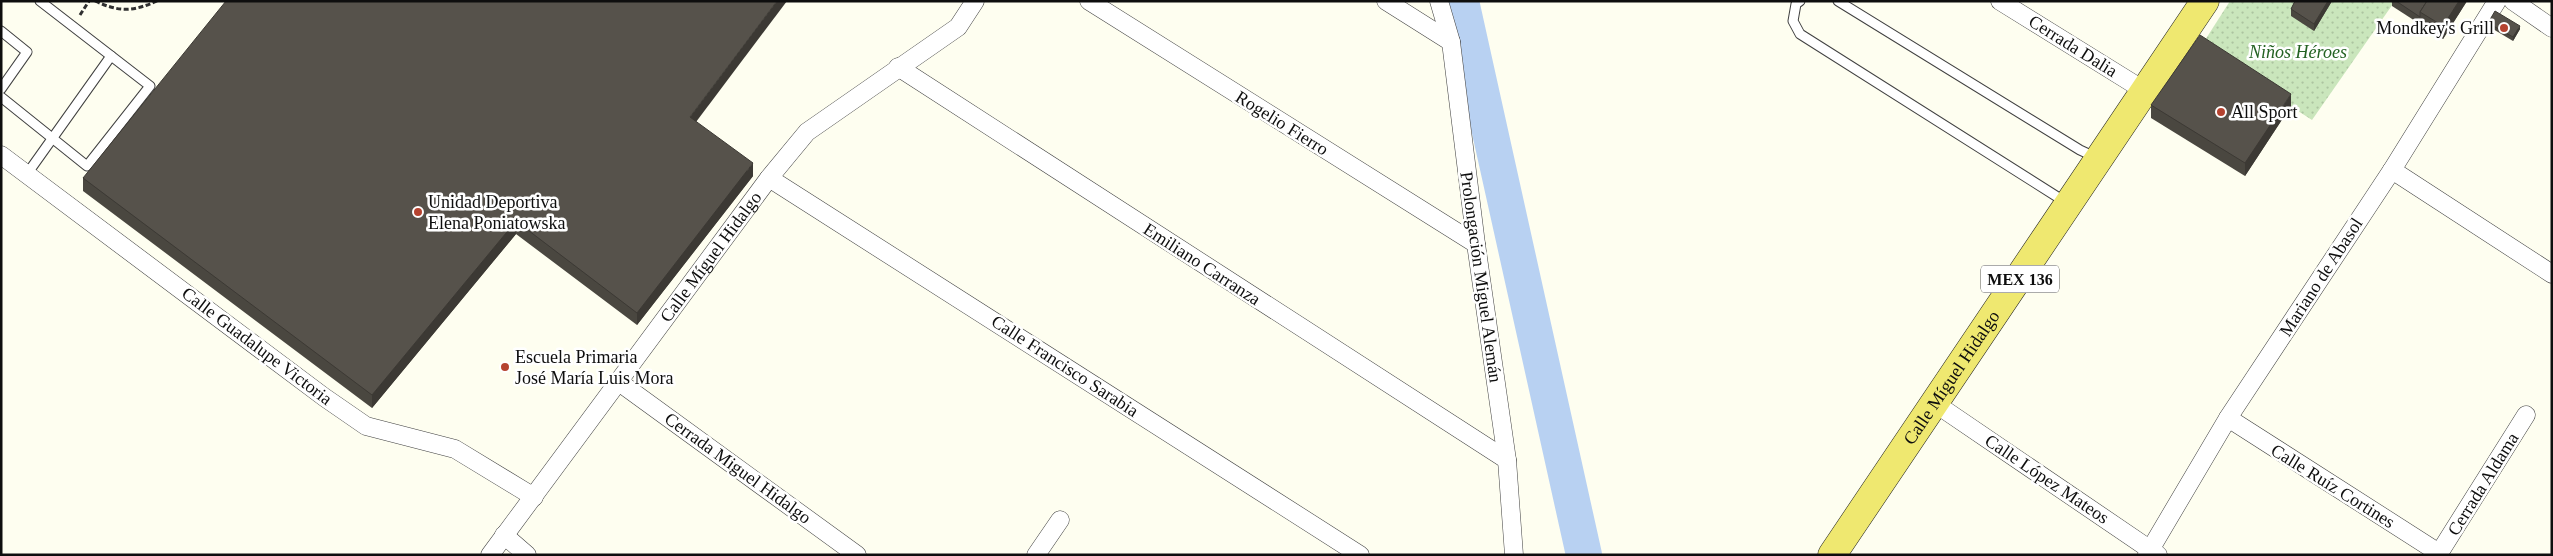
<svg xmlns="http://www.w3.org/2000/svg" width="2553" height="556" font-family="Georgia,serif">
<defs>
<pattern id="park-dots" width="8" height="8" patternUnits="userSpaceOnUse" patternTransform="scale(1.25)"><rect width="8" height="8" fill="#cae6bc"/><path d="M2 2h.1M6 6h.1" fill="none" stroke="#acc4a0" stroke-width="1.8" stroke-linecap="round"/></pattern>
</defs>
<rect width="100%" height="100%" fill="#fefef0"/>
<path fill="url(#park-dots)" d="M 2230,1 L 2395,1 L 2312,120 L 2200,48 Z"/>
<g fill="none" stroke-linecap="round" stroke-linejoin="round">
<path stroke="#b8d1f2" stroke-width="36" d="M 1461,1 L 1584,555"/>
<defs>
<g id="service">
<path d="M 1800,1 L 1796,4 L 1793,21 L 1800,34 L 2067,203"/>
<path d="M 1838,1 L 2080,150 L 2095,157"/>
<path d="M 1,31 L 27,52 L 1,89"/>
<path d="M 1,97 L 87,166 L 150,86 L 40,1"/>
<path d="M 27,174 L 111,56"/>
</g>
<g id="minor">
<path d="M 1089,1 L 1476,244"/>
<path d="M 1386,1 L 1451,42"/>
<path d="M 1439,1 L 1451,42 L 1476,244 L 1507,460 L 1514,555"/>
<path d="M 2000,1 L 2145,91"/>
<path d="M 2513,1 L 2552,28"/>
<path d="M 898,67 L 1507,460"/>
<path d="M 1,155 L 324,397 L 366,426 L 455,449 L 534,497"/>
<path d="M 2392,170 L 2552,274"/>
<path d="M 769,178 L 1360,555"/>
<path d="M 619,382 L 857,555"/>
<path d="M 1936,404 L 2158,555"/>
<path d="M 2228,418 L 2439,553"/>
<path d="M 504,535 L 527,555"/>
<path id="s1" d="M 490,555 L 769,178 L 807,132 L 958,27 L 975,1"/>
<path d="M 1036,555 L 1060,520"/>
<path d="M 2147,555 L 2228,418 L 2392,170 L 2497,1"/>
<path d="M 2438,555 L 2526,415"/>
</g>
<g id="primary">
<path id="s2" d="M 1832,555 L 2205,1"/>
</g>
</defs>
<use href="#service" stroke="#414141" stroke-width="11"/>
<use href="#minor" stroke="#414141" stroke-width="19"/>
<use href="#primary" stroke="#1f1f1f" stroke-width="29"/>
<g stroke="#303030" stroke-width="3" stroke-dasharray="5 2.5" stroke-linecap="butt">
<path d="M 95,1 C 119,12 132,12 157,1"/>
<path d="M 80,15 L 89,1"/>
</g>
<use href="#service" stroke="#fff" stroke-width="9"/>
<use href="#minor" stroke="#fff" stroke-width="18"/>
<use href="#primary" stroke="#efe870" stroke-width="28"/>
</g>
<g fill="#4a4740">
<path d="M 2295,1 L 2332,1 L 2314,31 L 2291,16 L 2291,9 Z"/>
<path d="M 2392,1 L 2467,1 L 2443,39 L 2392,6 Z"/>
<path d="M 2488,23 L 2520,29 L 2513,41 L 2488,26 Z"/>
<path d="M 2151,105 L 2291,106 L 2245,176 L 2151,118 Z"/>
<path d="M 696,122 L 753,176 L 637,325 L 516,234 L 372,408 L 83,191 L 83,178 Z"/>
</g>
<g fill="#3c3934">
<path d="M 777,1 L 787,1 L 690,130 L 690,117 Z"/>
<path d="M 2328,1 L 2332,1 L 2314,31 L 2314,24 Z"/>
<path d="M 2459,1 L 2467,1 L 2443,39 L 2443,26 Z"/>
<path d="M 2520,26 L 2520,29 L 2513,41 L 2513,37 Z"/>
<path d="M 2291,94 L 2291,106 L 2245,176 L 2245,163 Z"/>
<path d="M 753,163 L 753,176 L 637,325 L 637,313 Z"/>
<path d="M 516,221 L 516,234 L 372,408 L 372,395 Z"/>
</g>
<g fill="#56524b" stroke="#3c3934">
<path d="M 226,1 L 777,1 L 690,117 L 753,163 L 637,313 L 516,221 L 372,395 L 83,178 Z"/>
<path d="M 2295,1 L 2328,1 L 2314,24 L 2291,9 Z"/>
<path d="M 2396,1 L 2427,1 L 2420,12 L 2420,17 Z"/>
<path d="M 2427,1 L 2459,1 L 2443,26 L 2420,12 Z"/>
<path d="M 2495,11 L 2520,26 L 2513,37 L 2488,23 Z"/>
<path d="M 2200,35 L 2291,94 L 2245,163 L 2151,105 Z"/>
</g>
<g fill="#b54330" stroke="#fff" stroke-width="2">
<circle cx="2504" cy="28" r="5"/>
<circle cx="2221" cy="112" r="5"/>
<circle cx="418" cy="212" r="5"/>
<circle cx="505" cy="367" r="5"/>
</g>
<g text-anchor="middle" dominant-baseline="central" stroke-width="5" stroke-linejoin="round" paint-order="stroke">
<rect fill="#fff" stroke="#565656" stroke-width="1" x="1981" y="265.5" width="78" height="27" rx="4"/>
<g font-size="16" font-weight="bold" fill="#0e0e0e">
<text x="2020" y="279">MEX 136</text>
</g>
<g font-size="18" fill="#0e0e0e" stroke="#fff" text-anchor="start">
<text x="2494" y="28" text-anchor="end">Mondkey's Grill</text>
<text x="2231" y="112">All Sport</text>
<text x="428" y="202">Unidad Deportiva<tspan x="428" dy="21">Elena Poniatowska</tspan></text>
<text x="515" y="357">Escuela Primaria<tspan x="515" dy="21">José María Luis Mora</tspan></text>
</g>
<g font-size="18" fill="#0e0e0e" stroke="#fff">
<text transform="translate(2073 46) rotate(32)">Cerrada Dalia</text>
<text transform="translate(1282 123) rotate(32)">Rogelio Fierro</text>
<text stroke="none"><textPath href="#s1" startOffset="371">Calle Míguel Hidalgo</textPath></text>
<text transform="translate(1202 264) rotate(33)">Emiliano Carranza</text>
<text transform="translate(1481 277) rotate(82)">Prolongación Miguel Alemán</text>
<text transform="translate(2321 277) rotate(-57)">Mariano de Abasol</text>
<text transform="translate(257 346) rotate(37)">Calle Guadalupe Victoria</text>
<text transform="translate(1065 366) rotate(33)">Calle Francisco Sarabia</text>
<text stroke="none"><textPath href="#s2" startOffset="214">Calle Míguel Hidalgo</textPath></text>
<text transform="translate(738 468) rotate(36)">Cerrada Miguel Hidalgo</text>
<text transform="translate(2047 479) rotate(34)">Calle López Mateos</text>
<text transform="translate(2483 484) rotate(-58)">Cerrada Aldama</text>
<text transform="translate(2333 486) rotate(32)">Calle Ruíz Cortines</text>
</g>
<g font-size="18" font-style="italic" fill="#246223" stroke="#fff">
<text x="2298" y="52">Niños Héroes</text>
</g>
</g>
<rect width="2553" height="556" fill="none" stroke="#0e0e0e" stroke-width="5"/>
</svg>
